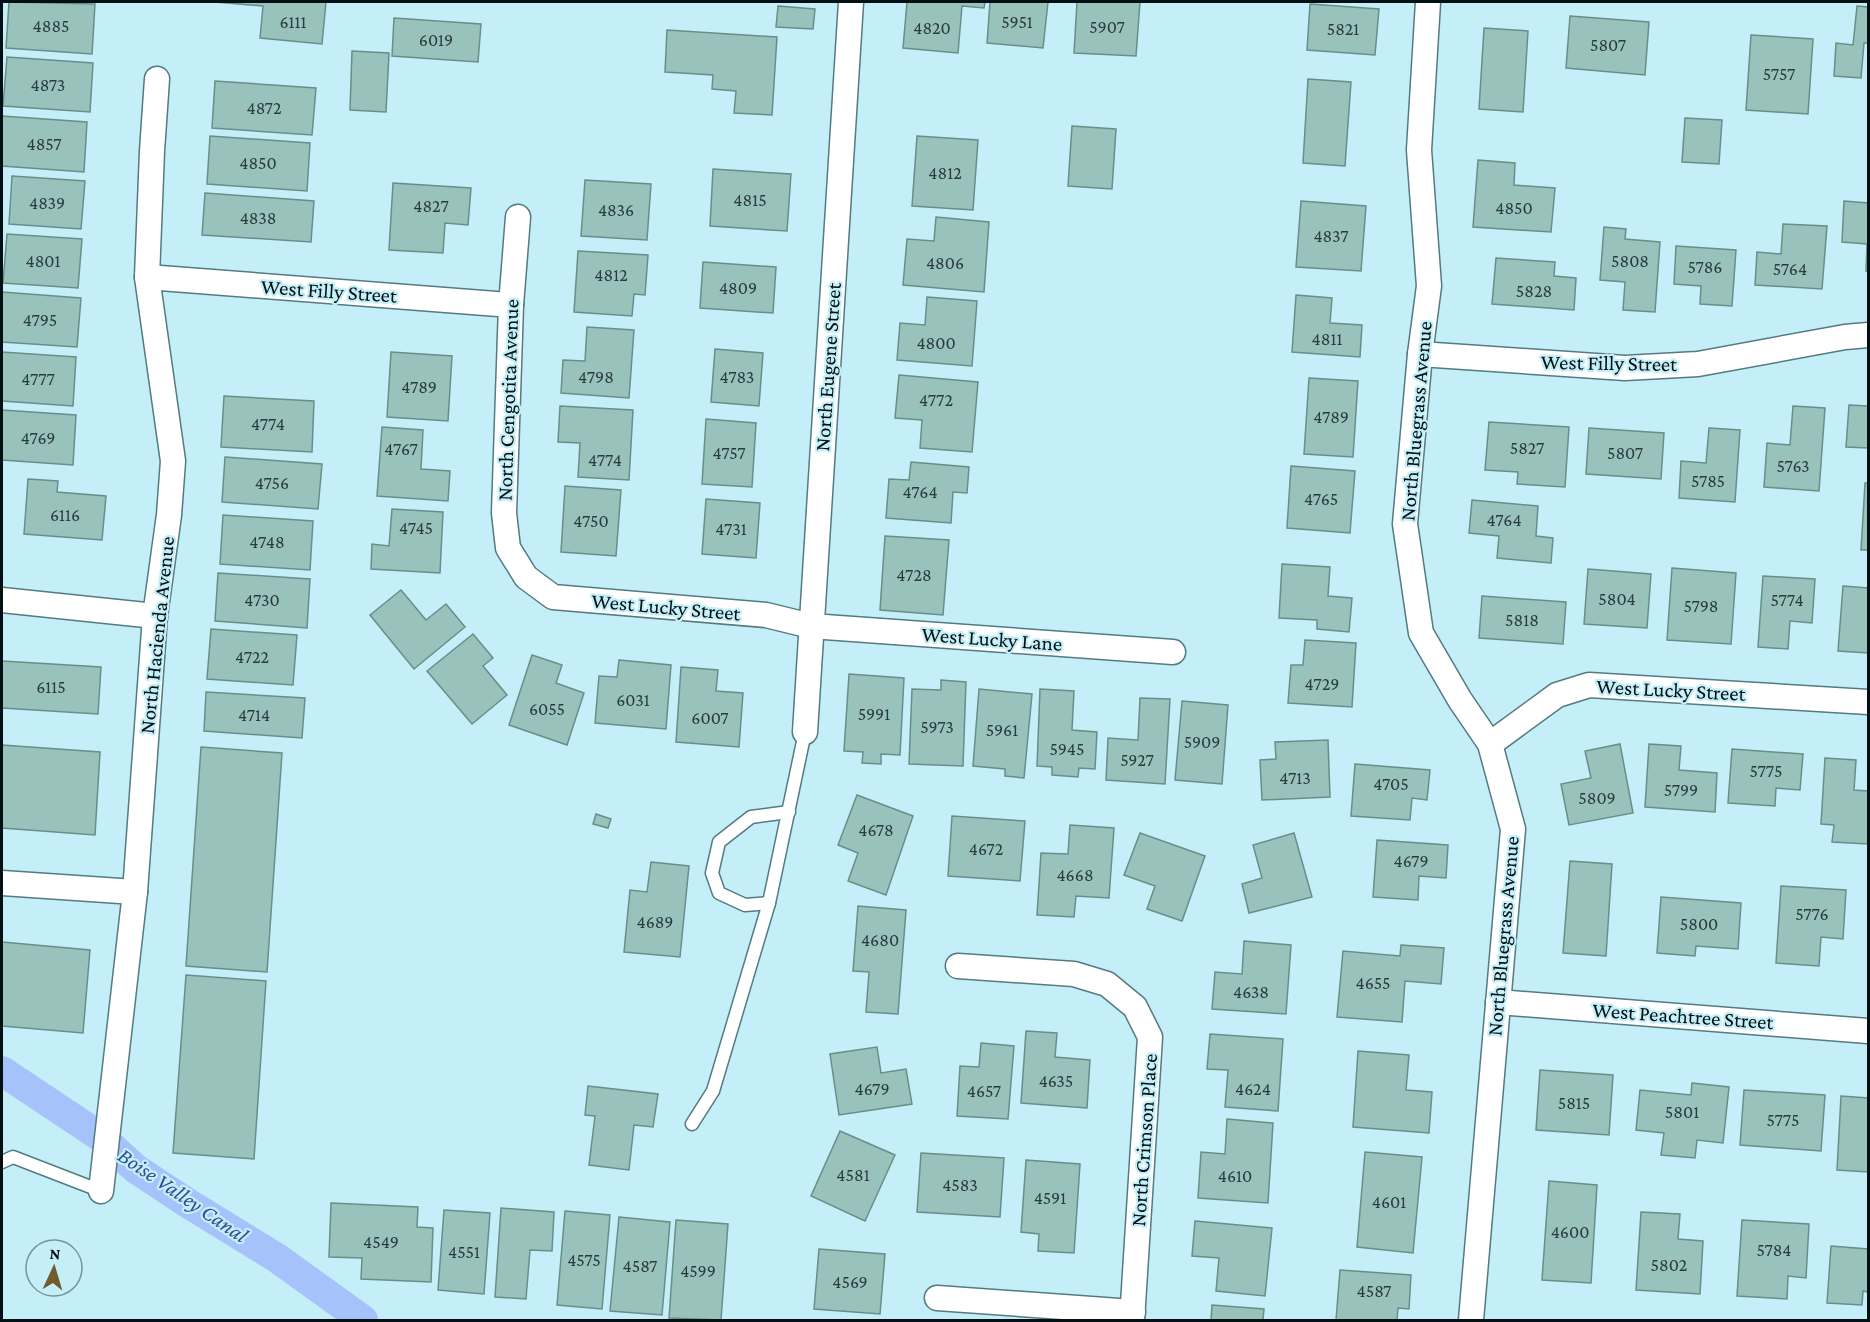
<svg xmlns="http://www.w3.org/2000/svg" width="1870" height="1322" font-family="'Crimson Pro',serif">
<rect width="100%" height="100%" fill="#c5eff8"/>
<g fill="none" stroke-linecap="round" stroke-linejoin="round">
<path stroke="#a6c2fb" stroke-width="30" d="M 2,1071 L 101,1137 L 136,1169 L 186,1202 L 277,1258 L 363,1320"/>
</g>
<g fill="#99c2bd" stroke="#678f8a" stroke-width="1.5">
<path d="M 9,2 L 95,4 L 92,54 L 6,48 Z"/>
<path d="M 215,2 L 326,2 L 322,44 L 260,38 L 263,6 Z"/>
<path d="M 907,2 L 985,2 L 984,8 L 962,6 L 958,53 L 903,48 Z"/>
<path d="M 990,2 L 1048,2 L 1043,48 L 987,43 Z"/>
<path d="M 1077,2 L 1140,2 L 1136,56 L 1074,53 Z"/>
<path d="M 1310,4 L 1379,9 L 1375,55 L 1307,50 Z"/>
<path d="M 778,6 L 815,9 L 813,29 L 776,27 Z"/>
<path d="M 1857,6 L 1868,7 L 1868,43 L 1864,43 L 1861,78 L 1834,76 L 1836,43 L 1853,45 Z"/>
<path d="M 1570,16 L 1649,22 L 1645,75 L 1566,68 Z"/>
<path d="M 394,18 L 481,24 L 478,62 L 392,56 Z"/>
<path d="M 1484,28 L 1528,31 L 1523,112 L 1479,109 Z"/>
<path d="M 667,30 L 777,37 L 772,115 L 734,113 L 736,91 L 712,89 L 713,75 L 665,72 Z"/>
<path d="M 1751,35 L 1813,39 L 1808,114 L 1746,110 Z"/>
<path d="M 352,51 L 389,53 L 386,112 L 350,110 Z"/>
<path d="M 7,57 L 93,63 L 90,112 L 3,106 Z"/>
<path d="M 1308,79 L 1351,82 L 1345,166 L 1303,163 Z"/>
<path d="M 215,81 L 316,88 L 312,135 L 212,128 Z"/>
<path d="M 2,116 L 87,122 L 84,172 L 2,166 Z"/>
<path d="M 1685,118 L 1722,120 L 1719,164 L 1682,162 Z"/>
<path d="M 1072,126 L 1116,129 L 1112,189 L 1068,186 Z"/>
<path d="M 210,136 L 310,143 L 307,191 L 207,184 Z"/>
<path d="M 917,136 L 978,140 L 973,210 L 912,206 Z"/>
<path d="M 1478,160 L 1515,163 L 1514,185 L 1555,188 L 1551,232 L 1473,227 Z"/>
<path d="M 713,169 L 791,174 L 787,231 L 710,226 Z"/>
<path d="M 12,176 L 85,181 L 81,229 L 9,224 Z"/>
<path d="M 585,180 L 651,184 L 647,240 L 581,236 Z"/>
<path d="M 393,183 L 471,188 L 468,225 L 445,223 L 443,253 L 389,250 Z"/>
<path d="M 205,193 L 314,201 L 311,242 L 202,235 Z"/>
<path d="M 1301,201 L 1366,206 L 1361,271 L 1296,267 Z"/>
<path d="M 1844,201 L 1868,203 L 1868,271 L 1866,271 L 1867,244 L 1842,242 Z"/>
<path d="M 936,217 L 989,222 L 984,292 L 903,285 L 907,239 L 934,241 Z"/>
<path d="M 1783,224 L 1827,226 L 1822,289 L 1755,285 L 1757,252 L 1781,254 Z"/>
<path d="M 1604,227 L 1626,229 L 1625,239 L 1660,242 L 1655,312 L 1623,310 L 1625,282 L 1600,280 Z"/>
<path d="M 7,234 L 82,239 L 78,288 L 3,283 Z"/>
<path d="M 1676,246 L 1736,250 L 1732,306 L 1700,304 L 1701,286 L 1674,284 Z"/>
<path d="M 578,251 L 648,255 L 645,295 L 634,294 L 632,316 L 574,312 Z"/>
<path d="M 1496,258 L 1555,262 L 1554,276 L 1576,278 L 1574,310 L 1492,304 Z"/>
<path d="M 703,262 L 776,267 L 773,313 L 700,308 Z"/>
<path d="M 2,292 L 81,298 L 77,347 L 2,342 Z"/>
<path d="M 1296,295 L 1332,298 L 1330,323 L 1362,325 L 1360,357 L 1292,352 Z"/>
<path d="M 927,297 L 977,301 L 972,366 L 897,360 L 900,323 L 925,325 Z"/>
<path d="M 587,327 L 634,330 L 629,398 L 561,393 L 563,360 L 585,361 Z"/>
<path d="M 715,349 L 763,353 L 759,406 L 711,402 Z"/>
<path d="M 2,352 L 76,357 L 73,406 L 2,401 Z"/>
<path d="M 391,352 L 452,356 L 448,421 L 387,417 Z"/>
<path d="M 899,375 L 978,382 L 972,452 L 920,448 L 922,420 L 895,418 Z"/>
<path d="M 1309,378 L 1358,381 L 1353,457 L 1304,454 Z"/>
<path d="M 224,396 L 314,401 L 312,452 L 221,447 Z"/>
<path d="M 1849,405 L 1868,406 L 1868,448 L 1846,447 Z"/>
<path d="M 560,406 L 633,410 L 629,480 L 578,477 L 580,443 L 558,442 Z"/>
<path d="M 1793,406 L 1825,408 L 1819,491 L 1764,487 L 1767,443 L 1790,445 Z"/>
<path d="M 2,410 L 76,415 L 73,465 L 2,460 Z"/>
<path d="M 706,419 L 756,423 L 752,487 L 702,484 Z"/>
<path d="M 1489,422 L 1569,427 L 1565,487 L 1517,484 L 1518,472 L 1485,470 Z"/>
<path d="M 382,427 L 423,430 L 421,469 L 450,471 L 448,501 L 377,496 Z"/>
<path d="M 1589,428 L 1664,433 L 1661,479 L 1586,474 Z"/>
<path d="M 1709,428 L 1740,430 L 1735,502 L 1679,498 L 1681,461 L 1706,463 Z"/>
<path d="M 225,457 L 322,464 L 318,509 L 222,502 Z"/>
<path d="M 911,462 L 969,467 L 967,493 L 953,492 L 951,523 L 886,518 L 889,479 L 909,480 Z"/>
<path d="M 1291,466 L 1355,471 L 1350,533 L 1287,528 Z"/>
<path d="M 28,479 L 58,481 L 57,492 L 106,496 L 102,540 L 24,534 Z"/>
<path d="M 1865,483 L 1868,483 L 1868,550 L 1861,550 Z"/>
<path d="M 565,486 L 621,490 L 616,556 L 561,552 Z"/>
<path d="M 706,499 L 760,503 L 756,558 L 702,554 Z"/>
<path d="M 1472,500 L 1538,506 L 1536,536 L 1553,538 L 1551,563 L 1497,558 L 1499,536 L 1469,533 Z"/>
<path d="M 392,509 L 443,512 L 440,573 L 371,569 L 372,544 L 389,546 Z"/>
<path d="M 223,515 L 313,521 L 310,570 L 220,564 Z"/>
<path d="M 885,536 L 949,540 L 943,615 L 880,610 Z"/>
<path d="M 1282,564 L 1330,567 L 1328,596 L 1352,598 L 1349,632 L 1317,629 L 1317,620 L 1279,618 Z"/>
<path d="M 1672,568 L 1736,573 L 1731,644 L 1667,640 Z"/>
<path d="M 1588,569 L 1651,574 L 1647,628 L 1584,624 Z"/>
<path d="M 218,573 L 310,579 L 307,628 L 215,621 Z"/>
<path d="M 1763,576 L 1815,579 L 1812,623 L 1790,621 L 1788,649 L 1758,647 Z"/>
<path d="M 1843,586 L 1868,588 L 1868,653 L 1838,651 Z"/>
<path d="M 401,590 L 426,620 L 446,604 L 465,627 L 414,669 L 370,615 Z"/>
<path d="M 1482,596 L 1566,602 L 1563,644 L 1479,638 Z"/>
<path d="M 211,629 L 297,635 L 293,685 L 207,679 Z"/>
<path d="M 473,634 L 493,658 L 483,666 L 507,695 L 472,724 L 427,671 Z"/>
<path d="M 1305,640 L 1356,643 L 1352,707 L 1288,703 L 1291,665 L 1303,665 Z"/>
<path d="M 532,655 L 562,665 L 556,683 L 584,693 L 567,745 L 509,725 Z"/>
<path d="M 619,660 L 671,665 L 666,729 L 595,723 L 599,676 L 617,677 Z"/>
<path d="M 2,661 L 101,667 L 98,714 L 2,708 Z"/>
<path d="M 681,667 L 718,670 L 716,691 L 743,693 L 739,747 L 676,742 Z"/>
<path d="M 849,674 L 904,678 L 900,755 L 881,754 L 881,764 L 862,763 L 863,752 L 844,751 Z"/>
<path d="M 941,680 L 966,682 L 963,766 L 909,764 L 912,689 L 941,690 Z"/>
<path d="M 979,689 L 1032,694 L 1024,778 L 1005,776 L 1005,769 L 973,766 Z"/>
<path d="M 1040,689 L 1074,691 L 1072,730 L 1097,732 L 1095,769 L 1079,768 L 1078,777 L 1052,775 L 1052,767 L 1037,766 Z"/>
<path d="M 206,692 L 305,698 L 302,738 L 204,731 Z"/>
<path d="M 1140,698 L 1170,699 L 1165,784 L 1106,780 L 1108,738 L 1138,740 Z"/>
<path d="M 1182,701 L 1228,705 L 1222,784 L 1175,780 Z"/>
<path d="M 1328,740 L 1330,797 L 1262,800 L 1260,760 L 1276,759 L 1275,742 Z"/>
<path d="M 1620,744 L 1633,813 L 1569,825 L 1561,784 L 1591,778 L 1585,751 Z"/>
<path d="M 1649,744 L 1681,746 L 1679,770 L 1717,773 L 1715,812 L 1645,807 Z"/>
<path d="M 2,745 L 100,752 L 95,835 L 2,828 Z"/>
<path d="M 201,747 L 282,753 L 267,972 L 186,966 Z"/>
<path d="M 1732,749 L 1803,754 L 1800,790 L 1776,788 L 1775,806 L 1728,803 Z"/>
<path d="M 1825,758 L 1856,760 L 1854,790 L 1868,791 L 1868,844 L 1832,842 L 1834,825 L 1821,824 Z"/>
<path d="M 1355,764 L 1430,770 L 1427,800 L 1412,798 L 1410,820 L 1351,816 Z"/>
<path d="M 857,795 L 913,816 L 886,895 L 848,881 L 858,853 L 838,845 Z"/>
<path d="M 596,814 L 611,819 L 608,828 L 593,824 Z"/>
<path d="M 952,816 L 1025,821 L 1020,881 L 948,876 Z"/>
<path d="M 1070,825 L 1114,828 L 1109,898 L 1076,896 L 1074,917 L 1037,915 L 1041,853 L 1068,854 Z"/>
<path d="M 1140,833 L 1205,856 L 1182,921 L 1147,909 L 1155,886 L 1124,875 Z"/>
<path d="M 1294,833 L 1312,897 L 1249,913 L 1242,884 L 1262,878 L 1253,845 Z"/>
<path d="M 1377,840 L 1448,845 L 1446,878 L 1419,876 L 1418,900 L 1373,897 Z"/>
<path d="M 1570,861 L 1612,864 L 1606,956 L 1563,953 Z"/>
<path d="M 651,862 L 689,866 L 680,957 L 624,952 L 630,890 L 647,892 Z"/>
<path d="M 1781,886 L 1846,890 L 1843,939 L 1821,937 L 1819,966 L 1776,963 Z"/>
<path d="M 1661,897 L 1741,903 L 1738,949 L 1696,946 L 1695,956 L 1657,953 Z"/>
<path d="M 858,906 L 906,910 L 898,1014 L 866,1012 L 869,972 L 853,971 Z"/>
<path d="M 1244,941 L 1291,945 L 1286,1014 L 1212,1009 L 1215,972 L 1242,974 Z"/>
<path d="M 2,942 L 90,950 L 83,1033 L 2,1026 Z"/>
<path d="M 1401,945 L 1444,948 L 1441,984 L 1405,981 L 1402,1022 L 1337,1017 L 1343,951 L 1400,956 Z"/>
<path d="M 186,975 L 266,981 L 254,1159 L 173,1153 Z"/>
<path d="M 1026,1031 L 1057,1033 L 1055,1057 L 1090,1060 L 1087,1108 L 1021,1103 Z"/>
<path d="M 1210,1034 L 1283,1039 L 1278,1111 L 1225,1107 L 1228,1070 L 1207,1069 Z"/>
<path d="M 981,1043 L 1014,1046 L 1008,1119 L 957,1116 L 960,1066 L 979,1067 Z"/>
<path d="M 877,1047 L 881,1073 L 906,1069 L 912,1104 L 839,1115 L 830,1054 Z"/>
<path d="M 1358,1051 L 1409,1055 L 1406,1090 L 1432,1092 L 1429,1133 L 1353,1127 Z"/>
<path d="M 1540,1070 L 1613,1075 L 1609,1135 L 1536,1130 Z"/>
<path d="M 1692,1083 L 1729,1087 L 1723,1143 L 1697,1140 L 1695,1158 L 1661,1155 L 1664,1133 L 1636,1130 L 1640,1090 L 1691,1095 Z"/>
<path d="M 588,1086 L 658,1094 L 653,1127 L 634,1125 L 629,1170 L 589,1165 L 595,1116 L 585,1115 Z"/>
<path d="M 1744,1090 L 1825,1095 L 1821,1151 L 1740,1145 Z"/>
<path d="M 1841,1096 L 1868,1098 L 1868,1172 L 1837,1170 Z"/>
<path d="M 1227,1119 L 1273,1123 L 1268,1203 L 1198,1198 L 1201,1152 L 1225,1154 Z"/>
<path d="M 840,1131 L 895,1155 L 865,1221 L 811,1196 Z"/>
<path d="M 1365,1152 L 1422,1157 L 1413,1253 L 1357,1247 Z"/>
<path d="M 921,1153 L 1004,1158 L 1000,1217 L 917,1212 Z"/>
<path d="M 1026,1160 L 1080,1164 L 1074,1253 L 1038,1251 L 1039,1234 L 1021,1232 Z"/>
<path d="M 1549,1181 L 1597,1185 L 1591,1283 L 1542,1280 Z"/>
<path d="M 331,1203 L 418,1207 L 417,1227 L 433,1228 L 431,1282 L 361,1279 L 362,1258 L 329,1257 Z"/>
<path d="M 501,1208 L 554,1212 L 552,1251 L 530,1250 L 526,1299 L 495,1297 Z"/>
<path d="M 444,1210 L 490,1213 L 484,1294 L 438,1290 Z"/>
<path d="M 565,1211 L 610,1215 L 602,1309 L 557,1305 Z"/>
<path d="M 1641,1212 L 1680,1214 L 1678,1239 L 1703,1241 L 1700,1294 L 1636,1290 Z"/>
<path d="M 619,1217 L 670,1222 L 662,1315 L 610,1311 Z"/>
<path d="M 676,1220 L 728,1224 L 721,1320 L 669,1318 Z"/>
<path d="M 1742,1220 L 1809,1224 L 1806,1278 L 1788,1276 L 1787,1299 L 1737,1296 Z"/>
<path d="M 1195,1221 L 1272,1228 L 1265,1296 L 1216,1291 L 1219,1258 L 1192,1256 Z"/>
<path d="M 1831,1246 L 1868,1249 L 1868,1292 L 1863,1291 L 1862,1305 L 1827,1303 Z"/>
<path d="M 819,1249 L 885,1254 L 880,1314 L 814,1309 Z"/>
<path d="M 1340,1270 L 1411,1275 L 1409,1309 L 1398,1308 L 1397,1320 L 1336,1320 Z"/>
<path d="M 1212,1305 L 1264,1309 L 1263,1320 L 1211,1320 Z"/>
</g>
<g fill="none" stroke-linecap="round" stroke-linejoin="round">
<defs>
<g id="lane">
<path d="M 769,903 L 745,905 L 719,893 L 712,873 L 719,842 L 751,817 L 789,812"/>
<path d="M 692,1124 L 713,1091 L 769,903 L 805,732"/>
<path d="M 2,1162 L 13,1157 L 101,1191"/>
</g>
<g id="street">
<path d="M 1428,2 L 1419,150 L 1429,286 L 1420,354 L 1405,524 L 1421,633 L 1460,700 L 1490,744 L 1513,829 L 1471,1320"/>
<path d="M 518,217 L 511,305 L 504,513 L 508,548 L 526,577 L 553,597 L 766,615 L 811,626 L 1173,652"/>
<path d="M 147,277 L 511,305"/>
<path d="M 1420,354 L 1625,368 L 1698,364 L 1845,337 L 1868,335"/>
<path d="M 2,600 L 155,616"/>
<path d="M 805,732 L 851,2"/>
<path d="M 1490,744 L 1557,695 L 1589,685 L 1868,702"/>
<path d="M 2,883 L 135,892"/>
<path d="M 958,966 L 1074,974 L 1107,984 L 1135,1007 L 1150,1037 L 1132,1320"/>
<path d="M 1498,1002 L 1868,1031"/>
<path d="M 101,1191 L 135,892 L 155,616 L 169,515 L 173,461 L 147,277 L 152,151 L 157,79"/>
<path d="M 937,1298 L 1133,1312"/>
</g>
</defs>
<use href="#lane" stroke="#547a82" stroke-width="15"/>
<use href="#street" stroke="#547a82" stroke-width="27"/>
<use href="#lane" stroke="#fff" stroke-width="12"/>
<use href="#street" stroke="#fff" stroke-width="24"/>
</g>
<g text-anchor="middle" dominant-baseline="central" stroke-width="4.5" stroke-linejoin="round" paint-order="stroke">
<g font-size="18" fill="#283c3e">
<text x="293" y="22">6111</text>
<text x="1017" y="22">5951</text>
<text x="51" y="26">4885</text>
<text x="1107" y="27">5907</text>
<text x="932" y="28">4820</text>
<text x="1343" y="29">5821</text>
<text x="436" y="40">6019</text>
<text x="1608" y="45">5807</text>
<text x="1779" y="74">5757</text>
<text x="48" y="85">4873</text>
<text x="264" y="108">4872</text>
<text x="44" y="144">4857</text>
<text x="258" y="163">4850</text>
<text x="945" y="173">4812</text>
<text x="750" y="200">4815</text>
<text x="47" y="203">4839</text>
<text x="431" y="206">4827</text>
<text x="1514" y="208">4850</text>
<text x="616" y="210">4836</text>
<text x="258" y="218">4838</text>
<text x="1331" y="236">4837</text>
<text x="43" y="261">4801</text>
<text x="1630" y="261">5808</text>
<text x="945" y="263">4806</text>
<text x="1705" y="267">5786</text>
<text x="1790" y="269">5764</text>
<text x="611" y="275">4812</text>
<text x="738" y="288">4809</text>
<text x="1534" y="291">5828</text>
<text x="40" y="320">4795</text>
<text x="1327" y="339">4811</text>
<text x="936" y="343">4800</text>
<text x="596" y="377">4798</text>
<text x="737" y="377">4783</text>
<text x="38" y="379">4777</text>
<text x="419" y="387">4789</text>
<text x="936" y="400">4772</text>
<text x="1331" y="417">4789</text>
<text x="268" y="424">4774</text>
<text x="38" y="438">4769</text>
<text x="1527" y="448">5827</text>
<text x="401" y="449">4767</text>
<text x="729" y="453">4757</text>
<text x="1625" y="453">5807</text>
<text x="605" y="460">4774</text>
<text x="1793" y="466">5763</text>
<text x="1708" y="481">5785</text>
<text x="272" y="483">4756</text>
<text x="920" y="492">4764</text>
<text x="1321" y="499">4765</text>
<text x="65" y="515">6116</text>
<text x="1504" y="520">4764</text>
<text x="591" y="521">4750</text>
<text x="416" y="528">4745</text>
<text x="731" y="529">4731</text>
<text x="267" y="542">4748</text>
<text x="914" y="575">4728</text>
<text x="1617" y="599">5804</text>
<text x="262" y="600">4730</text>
<text x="1787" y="600">5774</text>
<text x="1701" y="606">5798</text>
<text x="1522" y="620">5818</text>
<text x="252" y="657">4722</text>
<text x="1322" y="684">4729</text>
<text x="51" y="687">6115</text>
<text x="633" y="700">6031</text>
<text x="547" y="709">6055</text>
<text x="874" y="714">5991</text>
<text x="254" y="715">4714</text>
<text x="710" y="718">6007</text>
<text x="937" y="727">5973</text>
<text x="1002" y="730">5961</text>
<text x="1202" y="742">5909</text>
<text x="1067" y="749">5945</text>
<text x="1137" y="760">5927</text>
<text x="1766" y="771">5775</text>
<text x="1295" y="778">4713</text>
<text x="1391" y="784">4705</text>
<text x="1681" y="790">5799</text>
<text x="1597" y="798">5809</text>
<text x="876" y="830">4678</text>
<text x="986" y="849">4672</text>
<text x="1411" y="861">4679</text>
<text x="1075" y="875">4668</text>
<text x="1812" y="914">5776</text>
<text x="655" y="922">4689</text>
<text x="1699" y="924">5800</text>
<text x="880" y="940">4680</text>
<text x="1373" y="983">4655</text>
<text x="1251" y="992">4638</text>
<text x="1056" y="1081">4635</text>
<text x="872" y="1089">4679</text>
<text x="1253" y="1089">4624</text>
<text x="984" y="1091">4657</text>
<text x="1574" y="1103">5815</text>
<text x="1682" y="1112">5801</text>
<text x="1783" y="1120">5775</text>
<text x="853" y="1175">4581</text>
<text x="1235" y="1176">4610</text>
<text x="960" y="1185">4583</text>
<text x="1050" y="1198">4591</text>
<text x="1389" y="1202">4601</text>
<text x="1570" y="1232">4600</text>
<text x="381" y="1242">4549</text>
<text x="1774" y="1250">5784</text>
<text x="464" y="1252">4551</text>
<text x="584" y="1260">4575</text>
<text x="1669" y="1265">5802</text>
<text x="640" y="1266">4587</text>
<text x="698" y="1271">4599</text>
<text x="850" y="1282">4569</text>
<text x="1374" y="1291">4587</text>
</g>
<g font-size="21" fill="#031013" stroke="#c5eff8">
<text transform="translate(329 291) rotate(4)">West Filly Street</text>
<text transform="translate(1609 363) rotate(1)">West Filly Street</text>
<text transform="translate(828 367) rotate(-86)">North Eugene Street</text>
<text transform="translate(508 400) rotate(-88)">North Cengotita Avenue</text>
<text transform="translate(1416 421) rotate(-85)">North Bluegrass Avenue</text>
<text transform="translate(666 607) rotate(5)">West Lucky Street</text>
<text transform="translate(157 635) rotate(-84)">North Hacienda Avenue</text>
<text transform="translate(992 639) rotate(4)">West Lucky Lane</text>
<text transform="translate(1671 690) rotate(3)">West Lucky Street</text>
<text transform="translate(1503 936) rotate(-85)">North Bluegrass Avenue</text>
<text transform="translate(1683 1016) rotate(4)">West Peachtree Street</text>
<text transform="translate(1144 1140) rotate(-86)">North Crimson Place</text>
</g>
<g font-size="22" font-style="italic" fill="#2f4d90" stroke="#c5eff8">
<text transform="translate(183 1195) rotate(34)">Boise Valley Canal</text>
</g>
</g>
<rect width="1870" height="1322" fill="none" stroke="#031013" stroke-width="6"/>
<g transform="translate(54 1268) rotate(4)"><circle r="28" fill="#c5eff8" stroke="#77969c" stroke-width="1.5"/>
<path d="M0-4.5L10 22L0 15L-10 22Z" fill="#735c2c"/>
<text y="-9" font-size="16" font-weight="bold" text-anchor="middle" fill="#031013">N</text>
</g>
</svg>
